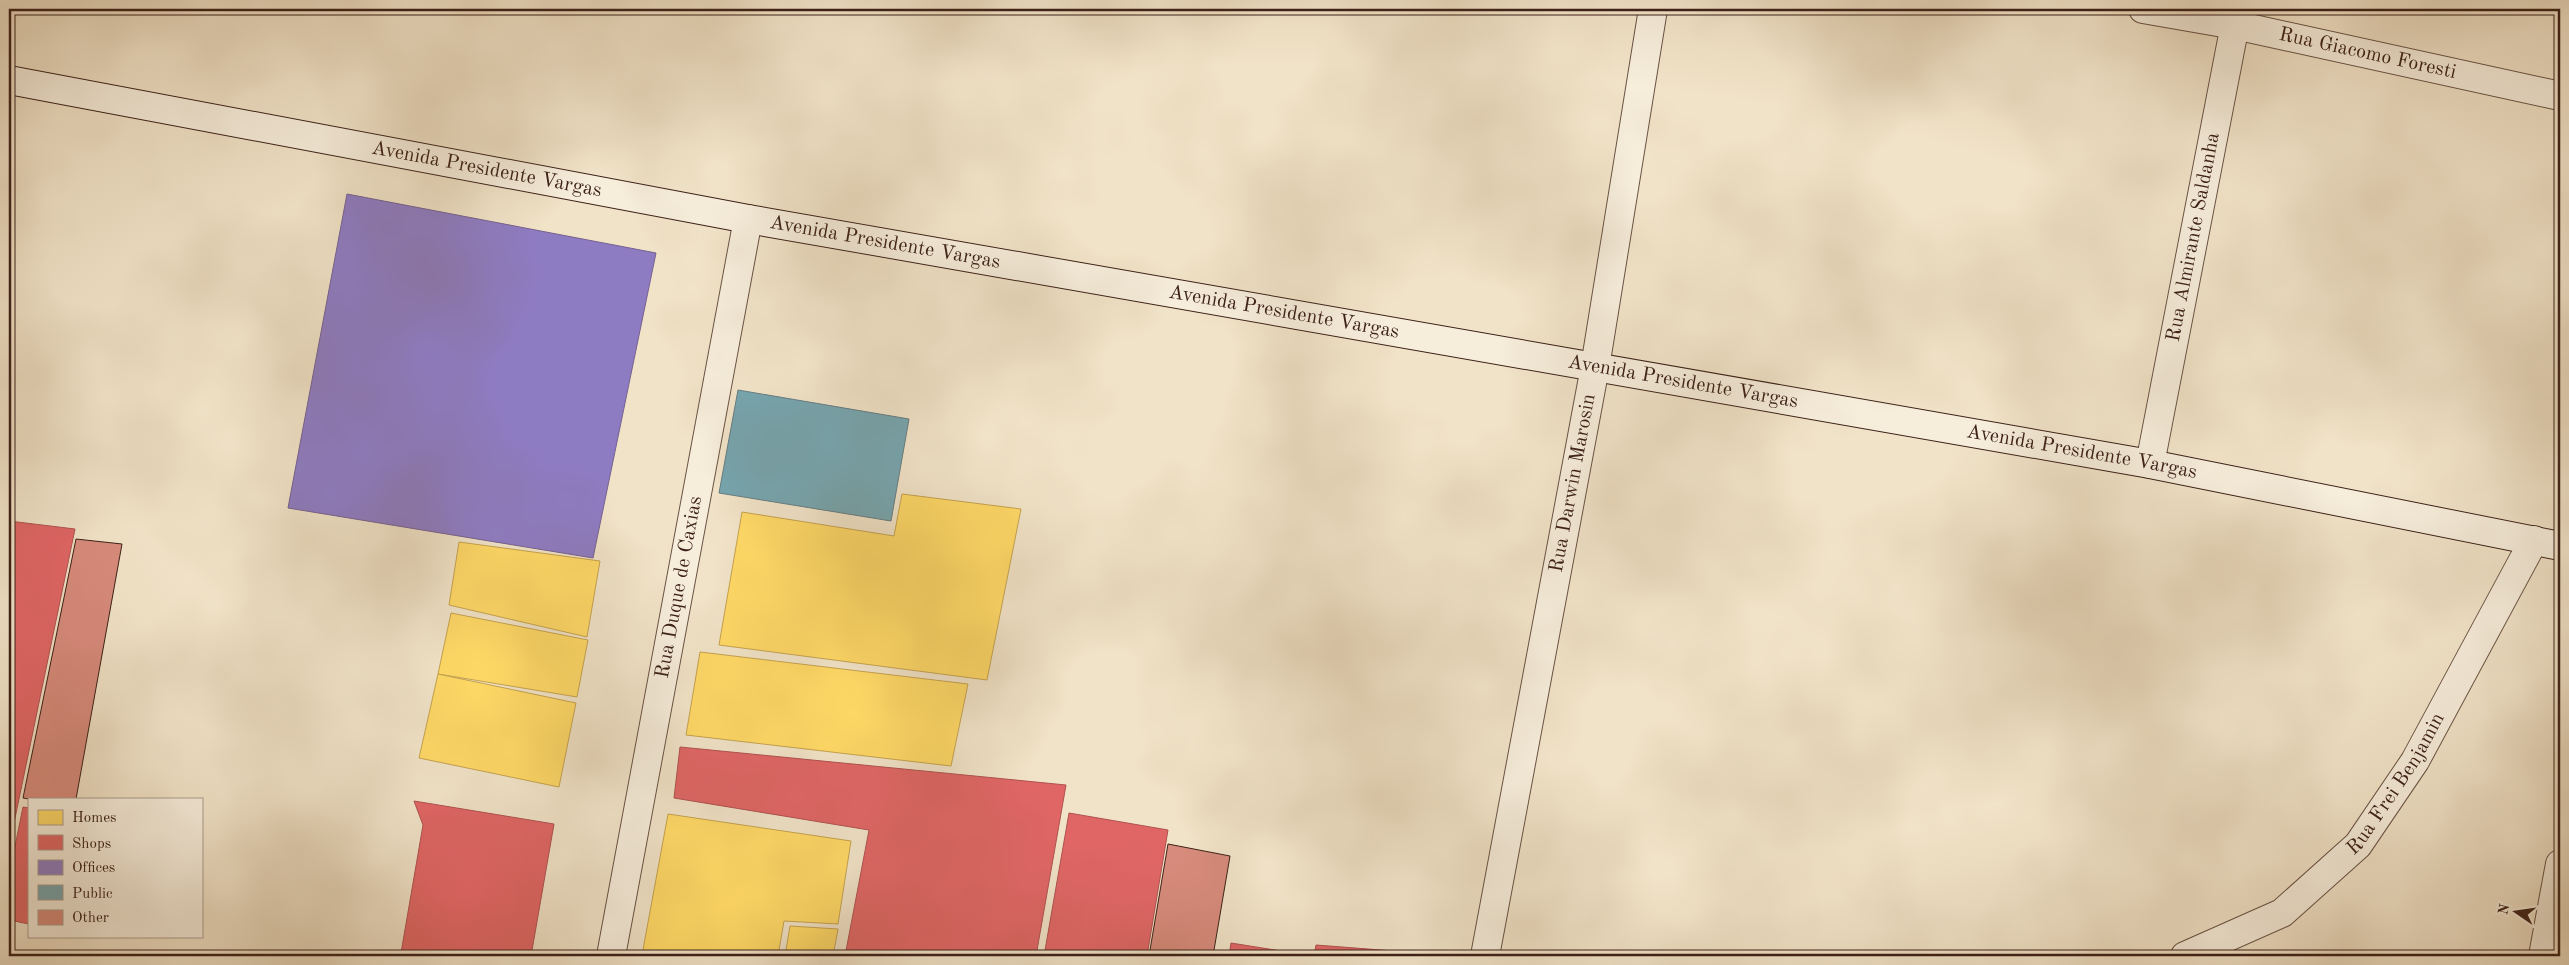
<svg xmlns="http://www.w3.org/2000/svg" width="2569" height="965" font-family="'Old Standard TT',serif">
<rect width="100%" height="100%" fill="#f1e3c8"/>
<filter id="stains"><feTurbulence type="fractalNoise" baseFrequency=".004" numOctaves="4"/><feColorMatrix values="0 0 0 0 .2 0 0 0 0 .09 0 0 0 0 .02 0 0 0 .5 -.17"/></filter>
<radialGradient id="worn" r=".72"><stop offset=".6" stop-color="#630" stop-opacity="0"/><stop offset="1" stop-color="#630" stop-opacity=".3"/></radialGradient>
<g fill="#ffd966" stroke="#c4a24f">
<path d="M 902,494 L 1021,509 L 987,680 L 719,645 L 742,512 L 894,536 Z"/>
<path d="M 459,542 L 600,561 L 587,637 L 449,605 Z"/>
<path d="M 451,613 L 588,640 L 577,697 L 438,674 Z"/>
<path d="M 700,652 L 968,684 L 951,766 L 686,735 Z"/>
<path d="M 438,674 L 576,703 L 559,787 L 419,758 Z"/>
<path d="M 668,814 L 851,841 L 838,924 L 784,921 L 778,956 L 642,955 Z"/>
<path d="M 790,926 L 838,929 L 833,956 L 785,956 Z"/>
</g>
<g fill="#e06666" stroke="#af514f">
<path d="M 9,521 L 75,529 L 9,847 Z"/>
<path d="M 680,747 L 1066,785 L 1036,956 L 845,956 L 869,830 L 674,798 Z"/>
<path d="M 414,801 L 554,824 L 531,956 L 417,956 L 401,953 L 423,825 Z"/>
<path d="M 23,807 L 29,808 L 29,924 L 9,920 L 9,876 Z"/>
<path d="M 1069,813 L 1168,830 L 1147,956 L 1044,956 Z"/>
<path d="M 1231,943 L 1300,954 L 1299,956 L 1229,956 Z"/>
<path d="M 1316,945 L 1433,954 L 1432,956 L 1314,956 Z"/>
</g>
<path fill="#8e7cc3" stroke="#756190" d="M 347,194 L 656,253 L 593,558 L 288,508 Z"/>
<path fill="#76a5af" stroke="#657d82" d="M 738,390 L 909,419 L 891,521 L 719,493 Z"/>
<g fill="#d78b7c" stroke="#3c2118">
<path d="M 76,539 L 122,544 L 76,799 L 29,799 L 23,798 Z"/>
<path d="M 1168,844 L 1230,856 L 1213,956 L 1149,956 Z"/>
</g>
<g fill="none" stroke-linecap="round" stroke-linejoin="round">
<defs>
<g id="street">
<path id="s1" d="M 2143,9 L 2235,25 L 2560,96"/>
<path id="s2" d="M 2150,464 L 2238,9"/>
<path id="s3" d="M 611,956 L 748,219"/>
<path id="s4" d="M 1485,956 L 1595,367 L 1653,9"/>
<path id="s5" d="M 2185,956 L 2282,913 L 2358,845 L 2415,761 L 2534,540"/>
<path d="M 2543,956 L 2560,864"/>
</g>
<g id="secondary">
<path id="s6" d="M 9,80 L 748,219 L 2150,464 L 2560,546"/>
</g>
</defs>
<use href="#street" stroke="#695244" stroke-width="30"/>
<use href="#secondary" stroke="#3c2118" stroke-width="30"/>
<use href="#street" stroke="#f6eddb" stroke-width="28"/>
<use href="#secondary" stroke="#f6eddb" stroke-width="28"/>
</g>
<g text-anchor="middle" dominant-baseline="central" stroke-width="5" stroke-linejoin="round" paint-order="stroke">
<g font-size="20" fill="#3c2118" stroke="#f6eddb">
<text stroke="none"><textPath href="#s1" startOffset="229">Rua Giacomo Foresti</textPath></text>
<text stroke="none"><textPath href="#s6" startOffset="486">Avenida Presidente Vargas</textPath></text>
<text stroke="none"><textPath href="#s2" startOffset="231">Rua Almirante Saldanha</textPath></text>
<text stroke="none"><textPath href="#s6" startOffset="891">Avenida Presidente Vargas</textPath></text>
<text stroke="none"><textPath href="#s6" startOffset="1296">Avenida Presidente Vargas</textPath></text>
<text stroke="none"><textPath href="#s6" startOffset="1701">Avenida Presidente Vargas</textPath></text>
<text stroke="none"><textPath href="#s6" startOffset="2106">Avenida Presidente Vargas</textPath></text>
<text stroke="none"><textPath href="#s4" startOffset="481">Rua Darwin Marosin</textPath></text>
<text stroke="none"><textPath href="#s3" startOffset="375">Rua Duque de Caxias</textPath></text>
<text stroke="none"><textPath href="#s5" startOffset="280">Rua Frei Benjamin</textPath></text>
</g>
</g>
<rect width="2569" height="965" fill="none" stroke="#f1e3c8" stroke-width="30"/>
<rect x="10" y="10" width="2549" height="945" fill="none" stroke="#3c2118" stroke-width="2.5"/>
<rect x="15" y="15" width="2539" height="935" fill="none" stroke="#3c2118"/>
<rect x="28" y="798" width="175" height="140" fill="#f6eddb" stroke="#ac9b8d"/>
<rect x="38" y="810" width="25" height="15" fill="#ffd966" stroke="#ac9b8d"/>
<text x="72" y="822" font-size="15" fill="#3c2118">Homes</text>
<rect x="38" y="835" width="25" height="15" fill="#e06666" stroke="#ac9b8d"/>
<text x="72" y="848" font-size="15" fill="#3c2118">Shops</text>
<rect x="38" y="860" width="25" height="15" fill="#8e7cc3" stroke="#ac9b8d"/>
<text x="72" y="872" font-size="15" fill="#3c2118">Offices</text>
<rect x="38" y="885" width="25" height="15" fill="#76a5af" stroke="#ac9b8d"/>
<text x="72" y="898" font-size="15" fill="#3c2118">Public</text>
<rect x="38" y="910" width="25" height="15" fill="#d78b7c" stroke="#ac9b8d"/>
<text x="72" y="922" font-size="15" fill="#3c2118">Other</text>
<g transform="translate(2516 912) rotate(283)" stroke="#f6eddb" stroke-width="4" paint-order="stroke">
<path d="M0-4L9 19L0 12L-9 19Z" fill="#3c2118"/>
<text y="-8" font-size="14" font-weight="bold" text-anchor="middle" fill="#3c2118">N</text>
</g>
<rect width="100%" height="100%" filter="url(#stains)"/>
<rect width="100%" height="100%" fill="url(#worn)"/>
</svg>
